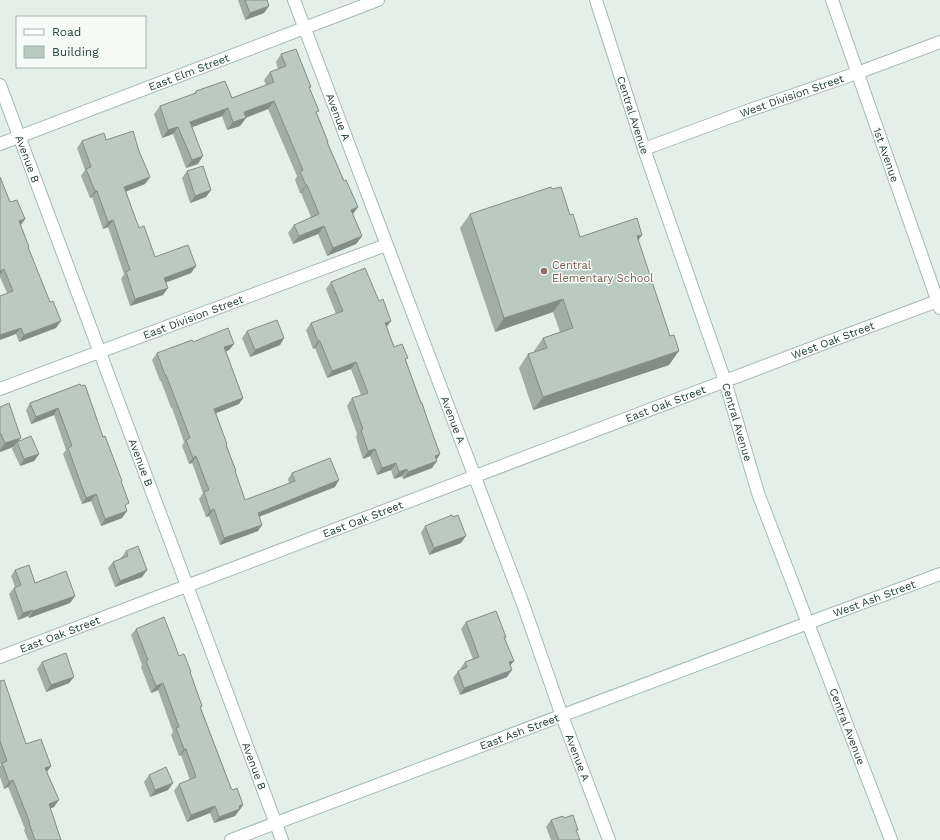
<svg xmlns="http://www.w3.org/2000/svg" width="940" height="840" font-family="'Work Sans',sans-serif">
<rect width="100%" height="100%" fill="#e5efea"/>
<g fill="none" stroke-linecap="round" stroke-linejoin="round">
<defs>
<g id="street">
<path id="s1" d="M 294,0 L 523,604 L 562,716 L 609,840"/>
<path id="s2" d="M 832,0 L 940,308"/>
<path id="s3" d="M 0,85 L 282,840"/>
<path id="s4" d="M 0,144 L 378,0"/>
<path id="s5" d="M 644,149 L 750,110 L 857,73 L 940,42"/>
<path id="s6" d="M 0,389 L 386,245"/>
<path id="s7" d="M 0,657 L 833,340 L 940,300"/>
</g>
<g id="secondary">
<path id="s8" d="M 596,0 L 644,149 L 725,381 L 758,493 L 891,840"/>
<path id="s9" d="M 231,840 L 808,623 L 940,574"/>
</g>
</defs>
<use href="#street" stroke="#a7b8b1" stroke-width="14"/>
<use href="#secondary" stroke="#a3bbb1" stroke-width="14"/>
<use href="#street" stroke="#fff" stroke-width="12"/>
<use href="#secondary" stroke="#fff" stroke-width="12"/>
</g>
<g fill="#a0aea7">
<path d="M 238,0 L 267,0 L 264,13 L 245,20 Z"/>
<path d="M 281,54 L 311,87 L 309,88 L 317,114 L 328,142 L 328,143 L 344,181 L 358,207 L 353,214 L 362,236 L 356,244 L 327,256 L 318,234 L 293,244 L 288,233 L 294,225 L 311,217 L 301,193 L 300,193 L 295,180 L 297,176 L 268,109 L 246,118 L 240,126 L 227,130 L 222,116 L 192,127 L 198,164 L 186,168 L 173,134 L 162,138 L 154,114 L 160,106 L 194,94 L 196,91 L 232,98 L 266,85 L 264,80 L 270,72 L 278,69 L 276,62 Z"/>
<path d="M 106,140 L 139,151 L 150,177 L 145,184 L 126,191 L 139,228 L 155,257 L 196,266 L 191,273 L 166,282 L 163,295 L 130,306 L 121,279 L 124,274 L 108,227 L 103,229 L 92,197 L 90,198 L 81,176 L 85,170 L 77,148 L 82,141 Z"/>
<path d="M 187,171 L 211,190 L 206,197 L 190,203 L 182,178 Z"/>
<path d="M 0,177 L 10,202 L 25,219 L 21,225 L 56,328 L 19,342 L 16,334 L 7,293 L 0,277 Z"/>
<path d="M 470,214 L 570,215 L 580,237 L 642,235 L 638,240 L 669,365 L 533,410 L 519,368 L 528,354 L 534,352 L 534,351 L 543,338 L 560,332 L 553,312 L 495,332 L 460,228 Z"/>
<path d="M 331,282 L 387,327 L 394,347 L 406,360 L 421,403 L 440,454 L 432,468 L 403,479 L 402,476 L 394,479 L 391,470 L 377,475 L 370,456 L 363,459 L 356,437 L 357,434 L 347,406 L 352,398 L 361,395 L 351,369 L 327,378 L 315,348 L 313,349 L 306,330 L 311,323 L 336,314 L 326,289 Z"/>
<path d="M 247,331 L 284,338 L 280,345 L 250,357 L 242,338 Z"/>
<path d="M 193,342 L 234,344 L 229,350 L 226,351 L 243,398 L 239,404 L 216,413 L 245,500 L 289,483 L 288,479 L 292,473 L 335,487 L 259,517 L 258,531 L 220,545 L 209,516 L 206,517 L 199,499 L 203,493 L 192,463 L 189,464 L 182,446 L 184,442 L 172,408 L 171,408 L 161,381 L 160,381 L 152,360 L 157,353 Z"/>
<path d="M 80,384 L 103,437 L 121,482 L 126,508 L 122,518 L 101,526 L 91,501 L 82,504 L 63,454 L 66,450 L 54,415 L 31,424 L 26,410 L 30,403 Z"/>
<path d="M 0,407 L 19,441 L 39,454 L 34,461 L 20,466 L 12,449 L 13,447 L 0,452 Z"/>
<path d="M 425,526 L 461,543 L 429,555 L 421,533 Z"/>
<path d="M 126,551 L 147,570 L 142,577 L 115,587 L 108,568 L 113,562 L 121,558 Z"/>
<path d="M 15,570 L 35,583 L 75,596 L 70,603 L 29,618 L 28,616 L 18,620 L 9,594 L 14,588 L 15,587 L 11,576 Z"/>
<path d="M 466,622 L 506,637 L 505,638 L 510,666 L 507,677 L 460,695 L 453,678 L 458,671 L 461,670 L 460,669 L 465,662 L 473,659 L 461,629 Z"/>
<path d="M 136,629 L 179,656 L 190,673 L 202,706 L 201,708 L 231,788 L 243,805 L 235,816 L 214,823 L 210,813 L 187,822 L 174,791 L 179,784 L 190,780 L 181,755 L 179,756 L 171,735 L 173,732 L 158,690 L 151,693 L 141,667 L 142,665 L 131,635 Z"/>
<path d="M 42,662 L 74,677 L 69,683 L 46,692 L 37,669 Z"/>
<path d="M 0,681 L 26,744 L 51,766 L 47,772 L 54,807 L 50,808 L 61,840 L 28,840 L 24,830 L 25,829 L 8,787 L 4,789 L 0,777 L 0,766 L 1,765 L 0,763 Z"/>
<path d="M 149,775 L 173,783 L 168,790 L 150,797 L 144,782 Z"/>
<path d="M 564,818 L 577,832 L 579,840 L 551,840 L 546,827 L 551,820 Z"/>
</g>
<g fill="#828d88">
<path d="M 269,6 L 264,13 L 245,20 L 250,13 Z"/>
<path d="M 274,101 L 268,109 L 238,120 L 244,112 Z"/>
<path d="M 228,108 L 222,116 L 185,130 L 190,122 Z"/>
<path d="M 246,118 L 240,126 L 227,130 L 233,122 Z"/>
<path d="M 178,127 L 173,134 L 162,138 L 168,130 Z"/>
<path d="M 203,156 L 198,164 L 186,168 L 192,160 Z"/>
<path d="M 150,177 L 145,184 L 120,194 L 124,187 Z"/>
<path d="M 306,185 L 307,185 L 301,193 L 300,193 Z"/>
<path d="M 211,190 L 206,197 L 190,203 L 195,196 Z"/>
<path d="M 95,191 L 97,191 L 92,197 L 90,198 Z"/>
<path d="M 358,207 L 352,215 L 351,210 Z"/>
<path d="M 25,219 L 20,226 L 19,221 Z"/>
<path d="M 113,220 L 108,227 L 103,229 L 108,222 Z"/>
<path d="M 324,226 L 318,234 L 293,244 L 299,236 Z"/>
<path d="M 642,235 L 633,248 L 637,236 Z"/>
<path d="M 362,236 L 356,244 L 327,256 L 333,248 Z"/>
<path d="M 196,266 L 191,273 L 160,285 L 164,278 Z"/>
<path d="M 4,269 L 0,275 L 0,271 Z"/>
<path d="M 168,288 L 163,295 L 130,306 L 135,299 Z"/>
<path d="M 563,299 L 553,312 L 495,332 L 504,318 Z"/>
<path d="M 61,321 L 56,328 L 19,342 L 24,335 Z"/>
<path d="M 391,321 L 386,328 L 385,323 Z"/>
<path d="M 21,328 L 16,334 L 0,340 L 0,335 Z"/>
<path d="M 284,338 L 280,345 L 250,357 L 255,350 Z"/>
<path d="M 318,341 L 320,341 L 315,348 L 313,349 Z"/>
<path d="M 234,344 L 229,350 L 220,354 L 224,347 Z"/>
<path d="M 679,351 L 669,365 L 533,410 L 543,397 Z"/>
<path d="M 356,362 L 351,369 L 327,378 L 332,371 Z"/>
<path d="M 243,398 L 239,404 L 209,416 L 214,409 Z"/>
<path d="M 58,408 L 54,415 L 31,424 L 36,417 Z"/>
<path d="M 21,438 L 13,447 L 0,452 L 0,450 L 5,443 Z"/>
<path d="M 375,449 L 370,456 L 363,459 L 368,451 Z"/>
<path d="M 39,454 L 34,461 L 20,466 L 24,459 Z"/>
<path d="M 440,454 L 435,462 L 437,461 L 432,468 L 403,479 L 408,472 L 435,456 Z"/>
<path d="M 196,456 L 192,463 L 189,464 L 193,458 Z"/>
<path d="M 396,463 L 391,470 L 377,475 L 382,468 Z"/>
<path d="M 407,469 L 402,476 L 394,479 L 399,472 Z"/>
<path d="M 339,480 L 335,487 L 253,519 L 258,513 Z"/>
<path d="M 96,494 L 91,501 L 82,504 L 86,498 Z"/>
<path d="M 214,509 L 209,516 L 206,517 L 210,511 Z"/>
<path d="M 127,511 L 122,518 L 101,526 L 105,519 Z"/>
<path d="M 262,525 L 258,531 L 220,545 L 224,538 Z"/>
<path d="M 466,536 L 461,543 L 429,555 L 434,548 Z"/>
<path d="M 147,570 L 142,577 L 115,587 L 120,581 Z"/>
<path d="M 75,596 L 70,603 L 29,618 L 33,611 Z"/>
<path d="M 33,610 L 28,616 L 18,620 L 23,613 Z"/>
<path d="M 514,661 L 509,667 L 509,662 Z"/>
<path d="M 512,670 L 507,677 L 460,695 L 464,688 Z"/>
<path d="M 74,677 L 69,683 L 46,692 L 51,685 Z"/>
<path d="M 163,683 L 158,690 L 151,693 L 156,686 Z"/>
<path d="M 184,749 L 186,749 L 181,755 L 179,756 Z"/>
<path d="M 51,766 L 46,773 L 45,768 Z"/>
<path d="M 13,780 L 8,787 L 4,789 L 9,782 Z"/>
<path d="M 173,783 L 168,790 L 150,797 L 155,790 Z"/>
<path d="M 59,800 L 54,807 L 44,811 L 49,804 Z"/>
<path d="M 243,805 L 235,816 L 214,823 L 219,817 L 239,806 Z"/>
<path d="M 215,806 L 210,813 L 187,822 L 191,815 Z"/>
</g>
<g fill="#bacac2" stroke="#828d88">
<path d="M 245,0 L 267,0 L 269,6 L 250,13 Z"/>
<path d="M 296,49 L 311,87 L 309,87 L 319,111 L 316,112 L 328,142 L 327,142 L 344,181 L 346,180 L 358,207 L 351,210 L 362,236 L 333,248 L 324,226 L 299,236 L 294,225 L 319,214 L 307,185 L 306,185 L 300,172 L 303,170 L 274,101 L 244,112 L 246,118 L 233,122 L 228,108 L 190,122 L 203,156 L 192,160 L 178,127 L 168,130 L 160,106 L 196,93 L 196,91 L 225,81 L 232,98 L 274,82 L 270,72 L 286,66 L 281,54 Z"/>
<path d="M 133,131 L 139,151 L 150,177 L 124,187 L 139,228 L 144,226 L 155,257 L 188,245 L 196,266 L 164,278 L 168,288 L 135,299 L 126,272 L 130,270 L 113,220 L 108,222 L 97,191 L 95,191 L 86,169 L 91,167 L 82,141 L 104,133 L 106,140 Z"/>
<path d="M 203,166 L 211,190 L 195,196 L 187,171 Z"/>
<path d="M 0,177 L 10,202 L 17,200 L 25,219 L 19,221 L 29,247 L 28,247 L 50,302 L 53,301 L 61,321 L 24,335 L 21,328 L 0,335 L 0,296 L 13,291 L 4,269 L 0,271 Z"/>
<path d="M 551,187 L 552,189 L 561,187 L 570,215 L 573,214 L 580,237 L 637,218 L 642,235 L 637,236 L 670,336 L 674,335 L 679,351 L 543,397 L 528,354 L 547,348 L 543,338 L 573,328 L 563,299 L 504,318 L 470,214 Z"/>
<path d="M 365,268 L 379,301 L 383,299 L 391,321 L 385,323 L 394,347 L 402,344 L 408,358 L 405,359 L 421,403 L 422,403 L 429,424 L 440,454 L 435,456 L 437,461 L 408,472 L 407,469 L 399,472 L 396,463 L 382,468 L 375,449 L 368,451 L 361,430 L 363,429 L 352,398 L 368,393 L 356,362 L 332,371 L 320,341 L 318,341 L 311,323 L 343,311 L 331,282 Z"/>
<path d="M 277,320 L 284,338 L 255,350 L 247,331 Z"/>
<path d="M 228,328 L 234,344 L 224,347 L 243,398 L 214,409 L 227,444 L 226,445 L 236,471 L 235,471 L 245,500 L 295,481 L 292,473 L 330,458 L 339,480 L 258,513 L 262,525 L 224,538 L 214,509 L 210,511 L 204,492 L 209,490 L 196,456 L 193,458 L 186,440 L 190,438 L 176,401 L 166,375 L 165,375 L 157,353 L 192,340 L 193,342 Z"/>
<path d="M 80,384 L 81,386 L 85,385 L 103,437 L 105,436 L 122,481 L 121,481 L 129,503 L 125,505 L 127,511 L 105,519 L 96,494 L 86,498 L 68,448 L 72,446 L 58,408 L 36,417 L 30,403 Z"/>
<path d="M 9,403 L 21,438 L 5,443 L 1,434 L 0,434 L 0,407 Z"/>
<path d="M 31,436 L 39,454 L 24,459 L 17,442 Z"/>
<path d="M 452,515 L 453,517 L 458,515 L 466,536 L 434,548 L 425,526 Z"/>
<path d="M 138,546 L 147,570 L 120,581 L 113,562 L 128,556 L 126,551 Z"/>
<path d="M 29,565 L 35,583 L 66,571 L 75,596 L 33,611 L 33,610 L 23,613 L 14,588 L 21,585 L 15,570 Z"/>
<path d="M 496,611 L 506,637 L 504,637 L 514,661 L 509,662 L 512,670 L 464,688 L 458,671 L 467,667 L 465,662 L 479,657 L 466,622 Z"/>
<path d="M 164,617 L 179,656 L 184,654 L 191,672 L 190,672 L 202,706 L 200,707 L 231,788 L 233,790 L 237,788 L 243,805 L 239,806 L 240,809 L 219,817 L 215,806 L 191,815 L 179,784 L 196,777 L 186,749 L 184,749 L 176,728 L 179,727 L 163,683 L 156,686 L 146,661 L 148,660 L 136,629 Z"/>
<path d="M 66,653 L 74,677 L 51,685 L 42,662 Z"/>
<path d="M 4,680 L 26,744 L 41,739 L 51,766 L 45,768 L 59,800 L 49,804 L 61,840 L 35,840 L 29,823 L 30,823 L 13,780 L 9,782 L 2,763 L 7,761 L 0,741 L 0,681 Z"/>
<path d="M 166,767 L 173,783 L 155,790 L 149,775 Z"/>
<path d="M 573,815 L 578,830 L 576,830 L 580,840 L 559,840 L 551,820 L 563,816 L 564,818 Z"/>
</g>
<circle fill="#8d6e63" stroke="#f6fbf8" stroke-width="1.5" cx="544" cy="271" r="4"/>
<g text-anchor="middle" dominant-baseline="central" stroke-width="3" stroke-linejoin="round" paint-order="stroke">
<g font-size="11" fill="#234237" stroke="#f6fbf8">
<text stroke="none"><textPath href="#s4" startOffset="202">East Elm Street</textPath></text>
<text stroke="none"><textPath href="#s5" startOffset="157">West Division Street</textPath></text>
<text stroke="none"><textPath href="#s8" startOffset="121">Central Avenue</textPath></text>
<text stroke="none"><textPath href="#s1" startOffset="125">Avenue A</textPath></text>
<text stroke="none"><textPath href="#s2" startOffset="164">1st Avenue</textPath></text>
<text stroke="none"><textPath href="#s3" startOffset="79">Avenue B</textPath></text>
<text stroke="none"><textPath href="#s6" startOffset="206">East Division Street</textPath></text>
<text stroke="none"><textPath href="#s7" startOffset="891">West Oak Street</textPath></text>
<text stroke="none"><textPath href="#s7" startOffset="712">East Oak Street</textPath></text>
<text stroke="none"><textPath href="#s1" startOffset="449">Avenue A</textPath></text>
<text stroke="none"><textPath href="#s8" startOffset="445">Central Avenue</textPath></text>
<text stroke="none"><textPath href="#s3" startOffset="403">Avenue B</textPath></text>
<text stroke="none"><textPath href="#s7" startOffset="388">East Oak Street</textPath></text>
<text stroke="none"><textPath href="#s9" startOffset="687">West Ash Street</textPath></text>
<text stroke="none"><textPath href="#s7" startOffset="64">East Oak Street</textPath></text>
<text stroke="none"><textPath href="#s8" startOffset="769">Central Avenue</textPath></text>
<text stroke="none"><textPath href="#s9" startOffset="308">East Ash Street</textPath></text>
<text stroke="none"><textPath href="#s1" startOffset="809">Avenue A</textPath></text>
<text stroke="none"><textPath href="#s3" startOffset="727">Avenue B</textPath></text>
</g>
<g font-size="11" fill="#785e54" stroke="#f6fbf8" text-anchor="start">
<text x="552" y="265">Central<tspan x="552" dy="13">Elementary School</tspan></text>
</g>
</g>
<rect x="16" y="16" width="130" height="52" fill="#f6fbf8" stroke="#a2b1ab"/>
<rect x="24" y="29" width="20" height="6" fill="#ffffff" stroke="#a2b1ab"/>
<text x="52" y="36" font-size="12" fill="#234237">Road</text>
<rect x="24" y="46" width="20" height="12" fill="#bacac2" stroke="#a2b1ab"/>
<text x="52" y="56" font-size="12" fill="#234237">Building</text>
</svg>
